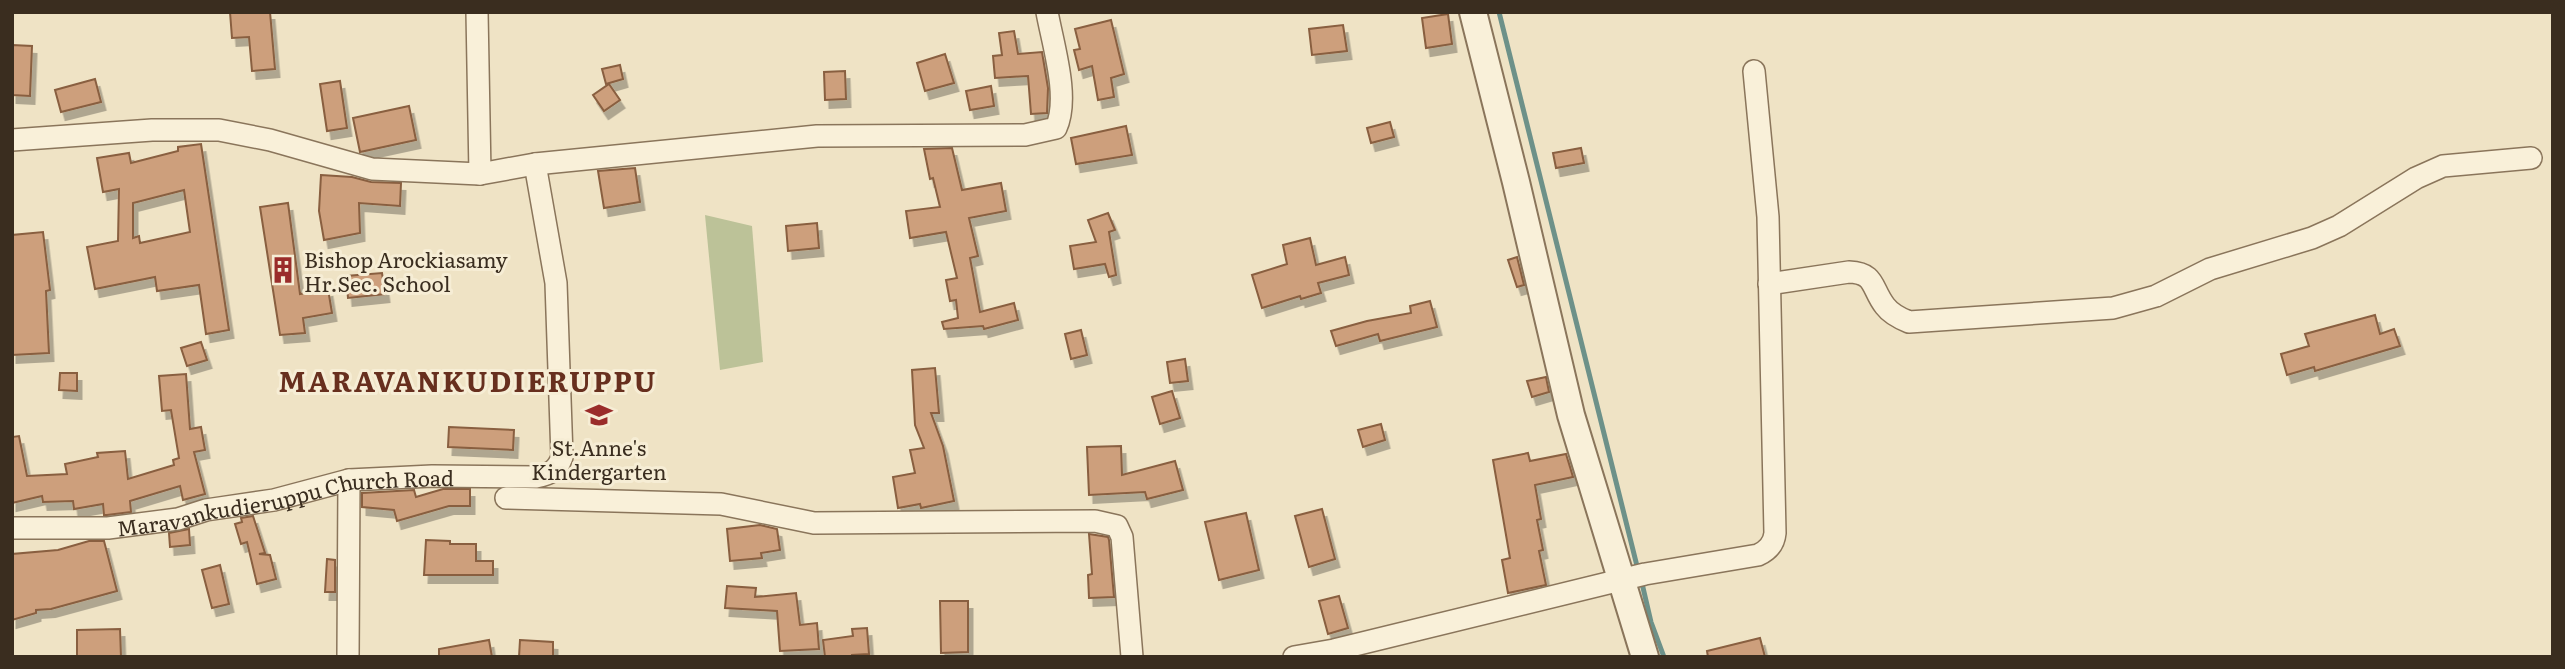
<svg xmlns="http://www.w3.org/2000/svg" width="2565" height="669" font-family="Literata,serif">
<defs>
<filter id="shadow"><feDropShadow dx="4.5" dy="8" stdDeviation="0" flood-color="#0004"/></filter>
</defs>
<rect width="100%" height="100%" fill="#efe3c5"/>
<path fill="#bcc298" d="M 705,215 L 752,226 L 763,362 L 720,370 Z"/>
<g fill="none" stroke-linecap="round" stroke-linejoin="round">
<g stroke="#6d9189" stroke-width="5">
<path d="M 1499,12 L 1638,570"/>
<path d="M 1641,579 L 1651,622 L 1664,657"/>
</g>
</g>
<g fill="#cd9f7b" stroke="#895f40" stroke-width="2" fill-rule="evenodd" filter="url(#shadow)">
<path d="M 230,12 L 270,12 L 275,69 L 252,71 L 249,37 L 232,38 Z"/>
<path d="M 1448,14 L 1452,44 L 1426,48 L 1422,18 Z"/>
<path d="M 1111,20 L 1124,74 L 1111,78 L 1114,97 L 1098,100 L 1092,66 L 1079,70 L 1074,50 L 1080,49 L 1075,29 Z"/>
<path d="M 1343,25 L 1347,51 L 1312,55 L 1309,29 Z"/>
<path d="M 1014,31 L 1018,54 L 1042,52 L 1048,88 L 1047,113 L 1031,114 L 1028,76 L 995,78 L 993,56 L 1002,55 L 999,33 Z"/>
<path d="M 12,45 L 32,46 L 30,96 L 12,95 Z"/>
<path d="M 945,54 L 954,83 L 925,91 L 917,63 Z"/>
<path d="M 620,65 L 623,79 L 606,84 L 602,69 Z"/>
<path d="M 845,71 L 846,99 L 825,100 L 824,72 Z"/>
<path d="M 95,79 L 101,102 L 61,112 L 55,90 Z"/>
<path d="M 340,81 L 347,128 L 327,131 L 320,84 Z"/>
<path d="M 609,84 L 620,100 L 604,111 L 593,95 Z"/>
<path d="M 991,86 L 994,106 L 970,110 L 966,91 Z"/>
<path d="M 409,106 L 416,140 L 360,152 L 353,118 Z"/>
<path d="M 1390,122 L 1394,137 L 1371,143 L 1367,128 Z"/>
<path d="M 1126,126 L 1132,155 L 1076,164 L 1071,138 Z"/>
<path d="M 201,144 L 229,330 L 206,334 L 199,285 L 157,291 L 155,277 L 95,289 L 87,247 L 118,241 L 119,189 L 103,192 L 97,158 L 129,153 L 131,163 L 178,151 L 178,147 ZM 184,190 L 190,232 L 140,243 L 139,236 L 133,238 L 133,203 Z"/>
<path d="M 952,148 L 962,190 L 1001,183 L 1006,211 L 969,218 L 978,256 L 970,258 L 980,312 L 1014,303 L 1018,320 L 984,329 L 983,326 L 944,329 L 942,322 L 958,318 L 956,300 L 950,301 L 946,280 L 957,278 L 946,232 L 910,238 L 906,211 L 940,207 L 933,178 L 930,179 L 924,149 Z"/>
<path d="M 1581,148 L 1584,163 L 1556,168 L 1553,153 Z"/>
<path d="M 635,168 L 640,202 L 604,208 L 598,171 Z"/>
<path d="M 321,175 L 352,177 L 371,182 L 401,183 L 400,206 L 359,203 L 360,233 L 324,240 L 319,211 Z"/>
<path d="M 288,203 L 300,294 L 328,289 L 332,313 L 303,318 L 305,333 L 280,335 L 260,207 Z"/>
<path d="M 1108,213 L 1115,230 L 1109,232 L 1116,275 L 1109,277 L 1105,264 L 1074,269 L 1070,246 L 1096,242 L 1088,220 Z"/>
<path d="M 817,223 L 819,248 L 788,251 L 786,226 Z"/>
<path d="M 43,232 L 50,290 L 46,291 L 49,353 L 12,355 L 12,235 Z"/>
<path d="M 1310,238 L 1316,265 L 1345,257 L 1349,275 L 1318,283 L 1321,293 L 1301,299 L 1300,296 L 1262,308 L 1252,275 L 1287,264 L 1283,245 Z"/>
<path d="M 1517,257 L 1524,285 L 1517,287 L 1508,260 Z"/>
<path d="M 382,273 L 385,294 L 348,298 L 346,276 Z"/>
<path d="M 1430,301 L 1437,327 L 1380,341 L 1378,334 L 1336,346 L 1331,331 L 1367,321 L 1411,313 L 1410,306 Z"/>
<path d="M 2375,315 L 2380,334 L 2394,329 L 2400,346 L 2315,371 L 2314,367 L 2287,375 L 2281,354 L 2309,346 L 2305,334 Z"/>
<path d="M 1081,330 L 1087,355 L 1071,359 L 1065,334 Z"/>
<path d="M 201,342 L 207,360 L 187,366 L 181,348 Z"/>
<path d="M 1185,359 L 1188,381 L 1170,383 L 1167,362 Z"/>
<path d="M 935,368 L 939,413 L 931,413 L 943,446 L 954,501 L 921,508 L 920,504 L 898,508 L 893,477 L 915,473 L 910,450 L 924,448 L 915,425 L 912,370 Z"/>
<path d="M 60,373 L 77,373 L 77,391 L 59,390 Z"/>
<path d="M 186,374 L 190,429 L 201,427 L 205,450 L 194,452 L 205,494 L 183,500 L 180,486 L 130,501 L 131,512 L 107,515 L 104,515 L 103,504 L 74,509 L 73,501 L 43,502 L 42,496 L 12,503 L 12,437 L 19,436 L 27,476 L 67,474 L 65,464 L 98,457 L 97,453 L 125,451 L 128,479 L 174,465 L 173,460 L 179,458 L 171,410 L 162,411 L 159,376 Z"/>
<path d="M 1546,377 L 1549,392 L 1532,397 L 1527,381 Z"/>
<path d="M 1172,391 L 1180,418 L 1160,424 L 1152,397 Z"/>
<path d="M 1381,424 L 1385,440 L 1363,447 L 1358,430 Z"/>
<path d="M 449,427 L 514,430 L 513,450 L 448,447 Z"/>
<path d="M 1121,446 L 1122,475 L 1175,461 L 1183,490 L 1147,499 L 1145,492 L 1089,495 L 1087,447 Z"/>
<path d="M 1528,453 L 1530,461 L 1566,454 L 1573,477 L 1535,485 L 1541,519 L 1537,520 L 1543,550 L 1539,551 L 1546,585 L 1508,593 L 1502,560 L 1510,558 L 1493,460 Z"/>
<path d="M 443,489 L 470,489 L 470,506 L 449,506 L 397,521 L 394,510 L 362,507 L 362,493 L 414,490 L 416,497 Z"/>
<path d="M 1322,509 L 1335,559 L 1309,567 L 1295,516 Z"/>
<path d="M 1246,513 L 1259,570 L 1219,580 L 1205,522 Z"/>
<path d="M 253,516 L 265,553 L 259,554 L 270,555 L 276,579 L 257,584 L 247,542 L 241,544 L 235,524 L 242,522 L 241,518 Z"/>
<path d="M 760,525 L 777,529 L 780,550 L 761,553 L 762,558 L 730,561 L 727,529 Z"/>
<path d="M 189,529 L 190,545 L 170,547 L 169,533 Z"/>
<path d="M 1089,534 L 1108,537 L 1109,540 L 1114,597 L 1089,598 L 1088,575 L 1092,574 Z"/>
<path d="M 426,540 L 450,541 L 450,544 L 476,544 L 476,561 L 493,561 L 493,575 L 424,575 Z"/>
<path d="M 89,541 L 104,541 L 117,591 L 51,609 L 36,610 L 36,613 L 12,620 L 12,554 L 58,550 Z"/>
<path d="M 327,559 L 335,560 L 335,592 L 325,592 Z"/>
<path d="M 220,565 L 229,604 L 212,608 L 202,570 Z"/>
<path d="M 727,586 L 756,588 L 755,597 L 796,593 L 800,625 L 817,623 L 819,649 L 780,651 L 777,611 L 725,608 Z"/>
<path d="M 1339,596 L 1348,628 L 1328,634 L 1319,601 Z"/>
<path d="M 940,601 L 968,601 L 968,652 L 941,653 Z"/>
<path d="M 867,628 L 869,654 L 852,655 L 852,657 L 825,657 L 823,640 L 853,636 L 852,629 Z"/>
<path d="M 120,629 L 121,657 L 77,657 L 77,630 Z"/>
<path d="M 1760,638 L 1765,657 L 1708,657 L 1707,651 Z"/>
<path d="M 489,640 L 492,657 L 439,657 L 439,649 Z"/>
<path d="M 520,640 L 553,642 L 553,657 L 519,657 Z"/>
</g>
<g fill="none" stroke-linecap="round" stroke-linejoin="round">
<defs>
<g id="minor">
<path d="M 477,12 L 480,174"/>
<path d="M 12,140 L 152,130 L 219,130 L 270,140 L 372,169 L 480,174 L 535,164 L 817,136 L 1025,135 L 1056,128 C 1070,98 1053,45 1047,12"/>
<path d="M 1769,284 L 1849,272 C 1876,273 1871,288 1885,306 C 1891,314 1899,318 1909,322 L 2113,308 L 2156,296 L 2210,269 L 2312,238 L 2339,226 L 2416,178 L 2443,166 L 2531,158"/>
<path d="M 506,498 L 721,504 L 814,523 L 1095,521 L 1117,526 L 1122,537 L 1132,657"/>
<path id="s1" d="M 12,528 L 108,528 L 178,519 L 206,510 L 274,500 L 349,480 L 432,476 L 536,477 C 550,474 557,471 562,457 L 556,283 L 535,164"/>
<path d="M 348,657 L 349,480"/>
<path d="M 1294,657 L 1334,650 L 1645,574 L 1758,555 C 1767,551 1774,544 1775,533 L 1768,217 L 1754,71"/>
</g>
<path id="tertiary" d="M 1473,12 L 1516,182 L 1571,415 L 1645,657"/>
</defs>
<use href="#minor" stroke="#8a755b" stroke-width="24"/>
<use href="#tertiary" stroke="#8a755b" stroke-width="30"/>
<use href="#minor" stroke="#f9f0d9" stroke-width="21"/>
<use href="#tertiary" stroke="#f9f0d9" stroke-width="26"/>
</g>
<defs>
<symbol id="building-bare" viewBox="-9 -9 18 18"><path d="M-4-6H4V6H1V3H-1V6H-4ZM-2.5-4.3h1.7v1.8h-1.7ZM.8-4.3h1.7v1.8H.8ZM-2.5-1h1.7V.8h-1.7ZM.8-1h1.7V.8H.8Z" fill="#9a2c2a" stroke="#f6edd5" stroke-width="2.5" paint-order="stroke"/></symbol>
<symbol id="school-bare" viewBox="-9 -9 18 18"><path d="M0-5L7-2L0 1L-7-2ZM-4 1L0 2.5L4 1V4Q0 6-4 4Z" fill="#9a2c2a" stroke="#f6edd5" stroke-width="2.5" paint-order="stroke"/></symbol>
</defs>
<g fill-rule="evenodd">
<use href="#building-bare" x="264" y="251" width="38" height="38"/>
<use href="#school-bare" x="580" y="396" width="38" height="38"/>
</g>
<g text-anchor="middle" dominant-baseline="central" stroke-width="6" stroke-linejoin="round" paint-order="stroke">
<g font-size="21" fill="#3a2d1f" stroke="#f6edd5" text-anchor="start">
<text x="304" y="258">Bishop Arockiasamy<tspan x="304" dy="24">Hr.Sec. School</tspan></text>
<text x="599" y="446" text-anchor="middle">St.Anne's<tspan x="599" dy="24">Kindergarten</tspan></text>
</g>
<g font-size="21" fill="#3a2d1f" stroke="#f6edd5">
<text stroke="none"><textPath href="#s1" startOffset="276">Maravankudieruppu Church Road</textPath></text>
</g>
<g font-size="28" font-weight="bold" letter-spacing="2" fill="#672f1e" stroke="#f6edd5">
<text x="468" y="380">MARAVANKUDIERUPPU</text>
</g>
</g>
<rect width="2565" height="669" fill="none" stroke="#3a2d1f" stroke-width="28"/>
</svg>
